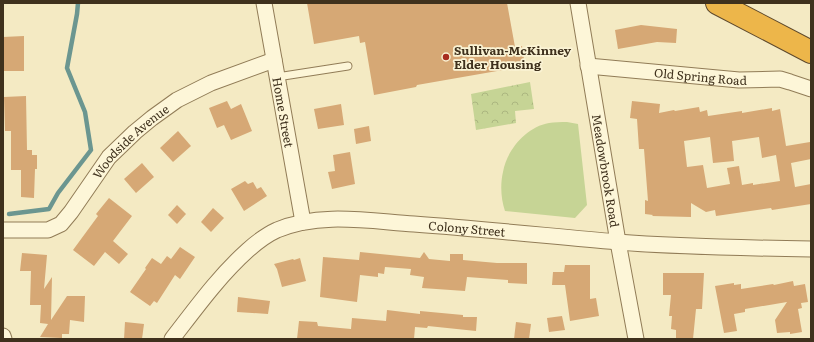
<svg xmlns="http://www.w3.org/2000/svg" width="814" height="342" font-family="Literata,serif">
<defs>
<pattern id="forest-crowns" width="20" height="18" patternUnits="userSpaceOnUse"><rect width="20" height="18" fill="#c6d495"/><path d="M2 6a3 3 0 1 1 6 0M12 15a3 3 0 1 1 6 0" fill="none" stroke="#abb680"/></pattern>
</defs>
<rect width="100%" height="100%" fill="#f4eac3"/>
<path fill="#c6d495" d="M 567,122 L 578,124 L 587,205 L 575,218 L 505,211 C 501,199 500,185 503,172 C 507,150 526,127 549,123 C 554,122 561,122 567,122 Z"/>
<path fill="url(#forest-crowns)" d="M 530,82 L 534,109 L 515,111 L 516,123 L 476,130 L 471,94 Z"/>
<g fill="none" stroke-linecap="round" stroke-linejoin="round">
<path stroke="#6b9690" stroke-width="4.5" d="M 9,214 L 49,209 L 58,193 L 91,150 L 85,112 L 67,68 L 77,14 L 78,3"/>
</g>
<g fill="#d6a875" fill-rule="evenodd">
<path d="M 307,3 L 507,3 L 515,47 L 522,46 L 525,66 L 417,85 L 416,87 L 374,95 L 365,42 L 360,43 L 359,36 L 314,44 Z"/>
<path d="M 641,25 L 677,29 L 676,43 L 657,42 L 618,49 L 615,30 Z"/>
<path d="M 24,36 L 24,71 L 3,71 L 3,37 Z"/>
<path d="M 26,96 L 27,150 L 32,150 L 32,155 L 37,155 L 37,169 L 35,169 L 34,198 L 21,197 L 21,170 L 11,170 L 11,131 L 5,131 L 4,97 Z"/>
<path d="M 227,101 L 231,109 L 241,104 L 252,131 L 231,140 L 224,125 L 217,128 L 209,108 Z"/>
<path d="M 632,101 L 660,104 L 659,113 L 674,110 L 675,111 L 699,107 L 700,112 L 707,110 L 708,116 L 742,111 L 742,113 L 772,108 L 772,111 L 780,109 L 786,146 L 810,142 L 811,149 L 811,159 L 791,163 L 795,187 L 811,184 L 811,204 L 772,210 L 771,208 L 716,216 L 715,210 L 706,212 L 691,203 L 691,217 L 652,216 L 653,215 L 645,214 L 645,200 L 648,201 L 644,149 L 639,149 L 637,119 L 630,118 ZM 710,137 L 713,163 L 734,161 L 732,141 L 759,137 L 762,158 L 776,155 L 780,181 L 753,185 L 753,183 L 742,185 L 739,166 L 727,168 L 730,184 L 707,188 L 703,165 L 687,167 L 684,141 Z"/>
<path d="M 341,104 L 344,125 L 318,129 L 314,109 Z"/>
<path d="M 369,126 L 371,141 L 356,144 L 354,129 Z"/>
<path d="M 178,131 L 191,146 L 173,162 L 160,148 Z"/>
<path d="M 350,152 L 355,184 L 332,189 L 328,172 L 335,171 L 333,155 Z"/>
<path d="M 142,163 L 154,177 L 136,193 L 124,179 Z"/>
<path d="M 245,181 L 248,184 L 253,182 L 257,189 L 261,187 L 267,196 L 244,211 L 231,189 Z"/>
<path d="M 109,198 L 132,216 L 113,241 L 128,254 L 119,264 L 105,252 L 94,266 L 73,250 L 98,216 L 96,214 Z"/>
<path d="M 177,205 L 186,214 L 177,224 L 168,215 Z"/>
<path d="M 213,208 L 224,218 L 211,232 L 201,222 Z"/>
<path d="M 180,247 L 195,257 L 180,279 L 175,275 L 157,303 L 154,301 L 150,306 L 130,292 L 146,269 L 145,268 L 152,258 L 161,264 L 167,256 L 171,259 Z"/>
<path d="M 360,252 L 420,258 L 424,252 L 429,259 L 450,261 L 450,254 L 463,254 L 463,260 L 497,263 L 527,263 L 527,284 L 508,283 L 508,280 L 467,277 L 465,291 L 422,288 L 424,277 L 410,275 L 411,269 L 385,267 L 384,274 L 378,273 L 378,277 L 360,275 L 357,302 L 320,297 L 323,257 L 359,260 Z"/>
<path d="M 22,253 L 47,255 L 44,289 L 52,277 L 51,320 L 67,296 L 85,296 L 84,322 L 70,320 L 69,334 L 62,334 L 62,338 L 40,337 L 48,324 L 40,323 L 41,305 L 30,305 L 31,271 L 20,271 Z"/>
<path d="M 300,258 L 306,281 L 282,287 L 277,269 L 274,264 L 293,259 L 294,260 Z"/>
<path d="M 565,265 L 590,265 L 590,299 L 596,298 L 599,316 L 570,321 L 565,285 L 552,285 L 553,272 L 564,272 Z"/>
<path d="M 663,273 L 704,273 L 702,309 L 696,309 L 693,339 L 676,339 L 676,330 L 671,329 L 672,316 L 669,316 L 671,295 L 663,295 Z"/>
<path d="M 793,281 L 794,286 L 805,284 L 808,302 L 801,303 L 802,308 L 798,309 L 802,332 L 790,334 L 790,332 L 777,333 L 775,320 L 787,302 L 745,309 L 745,312 L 734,314 L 737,331 L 724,333 L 715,286 L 734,283 L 734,285 L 741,284 L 741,289 L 773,284 L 774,285 Z"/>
<path d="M 238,297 L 270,301 L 268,314 L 237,312 Z"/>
<path d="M 387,310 L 420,314 L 420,311 L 463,315 L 463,317 L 477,317 L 476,331 L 428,326 L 427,328 L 415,327 L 414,339 L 297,339 L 299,321 L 317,322 L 318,326 L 351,329 L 352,318 L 386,321 Z"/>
<path d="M 562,316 L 565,330 L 549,332 L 547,318 Z"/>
<path d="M 125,322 L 144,324 L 142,339 L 124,339 Z"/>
<path d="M 516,322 L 531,324 L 529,339 L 514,339 Z"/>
</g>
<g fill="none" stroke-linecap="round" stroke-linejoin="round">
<defs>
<path id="lane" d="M 277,77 L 348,66"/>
<g id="street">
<path id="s1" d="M 264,3 L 303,222"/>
<path id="s2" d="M 578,3 L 618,242 L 636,339"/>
<path id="s3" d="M 588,66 L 739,80 L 780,79 L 790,82 L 811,89"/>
<path id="s4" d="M 3,230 L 48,230 L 61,224 L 71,212 L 109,157 L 135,132 L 152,118 L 177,100 L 211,83 L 274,60"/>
<path d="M 3,336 L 4,339"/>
<path id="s5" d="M 172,339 C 196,308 219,276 248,250 C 257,242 266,235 277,230 C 320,212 368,221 414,224 C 482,229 549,236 617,242 C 682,247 746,248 811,249"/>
</g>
<path id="highway" d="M 717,3 L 811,52"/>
</defs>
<use href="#lane" stroke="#917c57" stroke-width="9"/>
<use href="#street" stroke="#917c57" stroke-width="17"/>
<use href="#highway" stroke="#5e492c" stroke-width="24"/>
<use href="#lane" stroke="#fdf6d8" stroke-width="7"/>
<use href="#street" stroke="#fdf6d8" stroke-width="15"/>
<use href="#highway" stroke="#edb64a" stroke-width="22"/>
</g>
<circle fill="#a82c1f" stroke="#faf3d4" stroke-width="1.5" cx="446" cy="57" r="4"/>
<g text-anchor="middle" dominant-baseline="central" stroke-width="3.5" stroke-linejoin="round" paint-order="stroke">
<g font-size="12" font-weight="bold" fill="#3f311d" stroke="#faf3d4" text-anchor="start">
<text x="454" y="50">Sullivan-McKinney<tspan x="454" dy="14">Elder Housing</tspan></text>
</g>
<g font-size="12" fill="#3f311d" stroke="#faf3d4">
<text stroke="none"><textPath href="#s3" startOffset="113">Old Spring Road</textPath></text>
<text stroke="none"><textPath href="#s1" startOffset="111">Home Street</textPath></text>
<text stroke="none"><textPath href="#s4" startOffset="168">Woodside Avenue</textPath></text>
<text stroke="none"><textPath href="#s2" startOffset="170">Meadowbrook Road</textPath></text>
<text stroke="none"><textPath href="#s5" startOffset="344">Colony Street</textPath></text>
</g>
</g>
<rect width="814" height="342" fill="none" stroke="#3f311d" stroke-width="8"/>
</svg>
